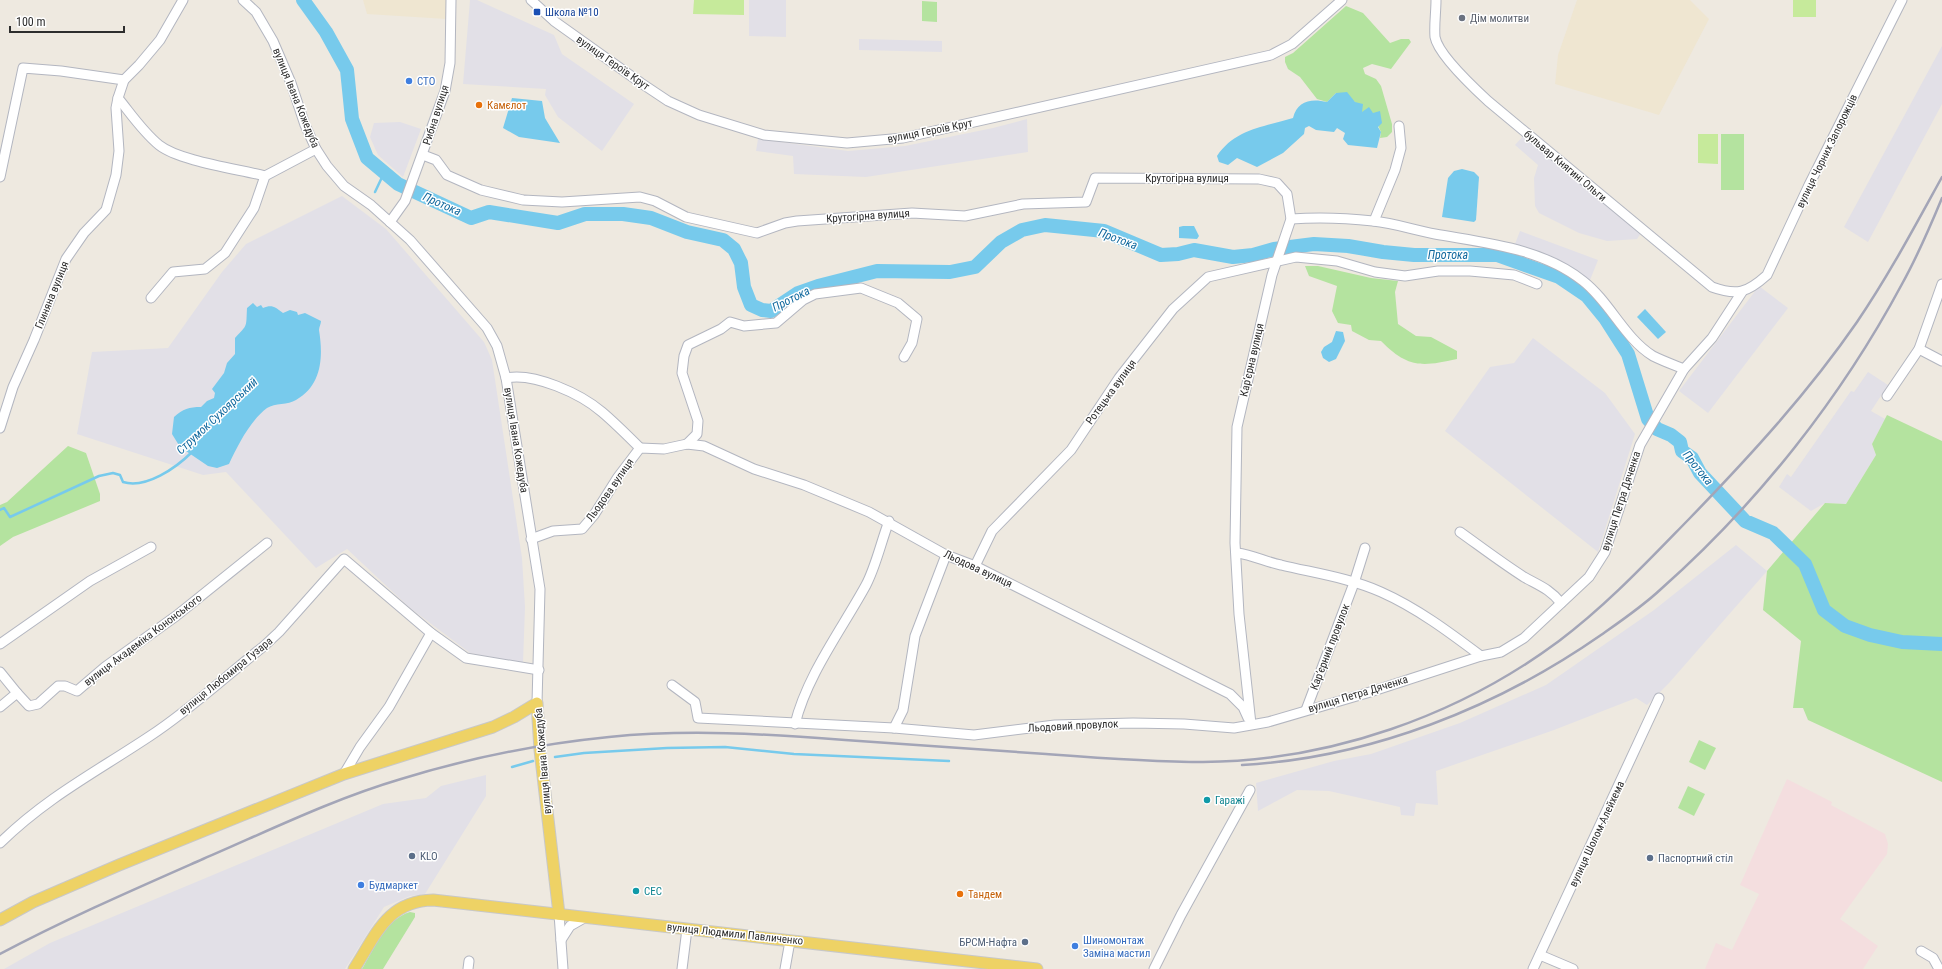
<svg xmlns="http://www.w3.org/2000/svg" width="1942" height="969" font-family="'Roboto Condensed',sans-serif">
<rect width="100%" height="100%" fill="#eee9e0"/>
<g fill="#e2e0e7">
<path d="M 470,0 L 477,0 L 554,35 L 562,54 L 634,104 L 602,151 L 558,117 L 545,95 L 546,89 L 463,84 Z"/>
<path d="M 749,0 L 786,0 L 786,37 L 749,36 Z"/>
<path d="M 859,39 L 942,41 L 942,52 L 859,50 Z"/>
<path d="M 1942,46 L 1942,104 L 1868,242 L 1844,227 Z"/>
<path d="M 1027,119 L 1028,152 L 866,177 L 794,174 L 793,156 L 756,151 L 758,139 L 848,151 L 905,146 L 993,128 Z"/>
<path d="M 400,122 L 421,129 L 403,177 L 378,155 L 370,137 L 374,123 Z"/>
<path d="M 1524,135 L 1641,233 L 1637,239 L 1607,241 L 1579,233 L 1539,213 L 1535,206 L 1534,178 L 1538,165 L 1515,145 Z"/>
<path d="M 342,196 L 386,229 L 484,342 L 492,360 L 522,558 L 525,607 L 523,663 L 470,653 L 410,608 L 347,549 L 316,568 L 226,472 L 203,475 L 77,434 L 92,352 L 168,348 L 222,272 L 246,244 Z"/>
<path d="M 1520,231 L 1598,260 L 1590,280 L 1551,257 L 1515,244 Z"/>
<path d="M 1759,286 L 1788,308 L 1708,413 L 1679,391 Z"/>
<path d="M 1533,338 L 1605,393 L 1635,434 L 1598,552 L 1445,431 L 1490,367 L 1514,363 Z"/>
<path d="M 1868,372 L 1888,385 L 1871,411 L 1885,419 L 1872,444 L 1876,455 L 1846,504 L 1825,503 L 1811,511 L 1779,487 L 1787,474 L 1791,477 L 1851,391 L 1854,392 Z"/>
<path d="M 1736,545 L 1767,571 L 1669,683 L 1647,705 L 1636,698 L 1554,730 L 1436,771 L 1438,805 L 1416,803 L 1414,816 L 1401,815 L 1400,807 L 1329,791 L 1297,790 L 1258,811 L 1256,783 L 1334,761 L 1371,754 L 1460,723 L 1546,685 L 1654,610 Z"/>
<path d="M 486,775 L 486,796 L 425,894 L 410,896 L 384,907 L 345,969 L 4,969 L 50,943 L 383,804 L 426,798 L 441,786 Z"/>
</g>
<g fill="#efe6d1">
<path d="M 363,0 L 447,0 L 447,19 L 367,14 Z"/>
<path d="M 1577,0 L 1690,0 L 1709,19 L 1659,115 L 1555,84 L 1558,55 Z"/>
</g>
<path fill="#f4dedf" d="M 1787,779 L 1832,802 L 1831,805 L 1885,834 L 1888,844 L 1887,854 L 1840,919 L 1878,946 L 1863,969 L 1705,969 L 1716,943 L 1732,950 L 1759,894 L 1740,885 Z"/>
<g fill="#b4e39f">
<path d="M 922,1 L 937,2 L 937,22 L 922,21 Z"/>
<path d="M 1346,6 L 1363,13 L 1390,43 L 1401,39 L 1409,39 L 1411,42 L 1391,69 L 1372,64 L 1363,68 L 1365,74 L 1376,79 L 1381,86 L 1392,124 L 1392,132 L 1387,137 L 1380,138 L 1381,132 L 1373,114 L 1361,112 L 1355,102 L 1336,93 L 1327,102 L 1317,99 L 1300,77 L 1288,69 L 1285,62 L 1285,57 L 1293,53 Z"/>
<rect x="1721" y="134" width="23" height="56"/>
<path d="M 1305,266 L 1318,266 L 1371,278 L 1398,281 L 1395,292 L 1398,324 L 1416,336 L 1431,337 L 1457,351 L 1457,359 C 1421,367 1408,368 1381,341 L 1369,340 L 1352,331 L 1351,325 L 1338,323 L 1332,311 L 1337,286 L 1309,276 Z"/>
<path d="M 1887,415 L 1942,441 L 1942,782 L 1808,720 L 1803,708 L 1793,708 L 1801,641 L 1763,610 L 1767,571 L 1825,503 L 1846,504 L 1876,455 L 1872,444 Z"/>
<path d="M 68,446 L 86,453 L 100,494 L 100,501 L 13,537 L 0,546 L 0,505 L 7,502 Z"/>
<path d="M 1699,740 L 1716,748 L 1705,770 L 1689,762 Z"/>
<path d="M 1688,786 L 1705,794 L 1694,816 L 1678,808 Z"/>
<path d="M 410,912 L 415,913 L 415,917 L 383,969 L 362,969 C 374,949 386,919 410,912 Z"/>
</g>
<g fill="#c6ea9b">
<path d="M 694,0 L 744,0 L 744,15 L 693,14 Z"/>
<rect x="1793" y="0" width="23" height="17"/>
<path d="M 1698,134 L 1718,134 L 1718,164 L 1698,163 Z"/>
</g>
<g fill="#77caec">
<path d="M 1347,92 L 1355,102 L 1363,104 L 1362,112 L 1369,107 L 1373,113 L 1380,111 L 1382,123 L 1378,127 L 1381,132 L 1377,148 L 1348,145 L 1343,139 L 1345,133 L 1337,128 L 1334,132 L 1316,130 L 1309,126 L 1305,128 L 1304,134 L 1283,153 L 1257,167 L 1237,158 L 1228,165 L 1219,162 L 1217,156 C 1235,129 1264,127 1293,118 C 1297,101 1311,98 1327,102 L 1336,93 Z"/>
<path d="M 512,98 L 542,101 L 545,118 L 560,143 L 519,137 L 503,128 Z"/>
<path d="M 1462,169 L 1474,172 L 1479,177 L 1476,220 L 1474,222 L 1442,217 L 1448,178 L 1454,171 Z"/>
<path d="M 1183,226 L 1194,226 L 1199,236 L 1197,239 L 1179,238 L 1179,227 Z"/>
<path d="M 253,303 L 257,307 L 261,305 L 263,308 C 272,304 275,307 283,313 L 290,310 L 297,312 L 298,315 L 305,313 L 321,321 C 321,324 319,327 319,330 C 323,355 323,385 296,400 C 288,405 275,403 267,408 C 250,421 238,445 229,464 L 217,468 L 208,466 L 180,447 L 172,434 L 174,417 C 183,409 189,407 201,407 L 207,401 L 214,398 L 215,393 L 212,389 L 224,373 L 227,363 L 235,354 L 235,338 C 248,324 246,328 247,308 Z"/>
<path d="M 1645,309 L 1666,332 L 1658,339 L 1637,317 Z"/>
<path d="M 1336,331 L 1343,332 L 1345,341 L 1336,359 L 1329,362 L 1323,358 L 1321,352 L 1324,347 L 1332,342 Z"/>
</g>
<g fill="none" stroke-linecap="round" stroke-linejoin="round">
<g stroke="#77caec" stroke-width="2.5">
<path d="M 375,192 L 384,173"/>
<path d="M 0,510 L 4,508 L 10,517 L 99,476 L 113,473 L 120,475 L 123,482 C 146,489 176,468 192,452"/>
<path d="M 555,757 L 584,753 L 667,748 L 725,747 L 794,754 L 949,761"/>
<path d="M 512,767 L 533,761"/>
</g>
<path stroke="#77caec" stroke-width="14" d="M 303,0 L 326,32 L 347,70 L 352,119 L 367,158 L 398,184 L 471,218 L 489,212 L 558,223 L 585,214 L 623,214 L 651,218 L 687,232 L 723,240 L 734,249 L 741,263 L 744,287 L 751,305 L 762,310 L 771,311 L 798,293 L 818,286 L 877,271 L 950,272 L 975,267 L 1001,242 L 1022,230 L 1045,225 L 1104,231 L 1161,255 L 1178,254 L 1194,250 L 1233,257 L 1253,255 L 1274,249 L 1314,244 L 1348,246 L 1383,252 L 1414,255 L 1497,255 L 1559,277 L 1587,296 L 1605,318 L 1628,354 L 1648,419 L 1657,429 L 1671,435 L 1680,442 L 1682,451 L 1692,458 L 1700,473 L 1745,521 L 1773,533 L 1805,564 L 1824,610 L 1845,626 L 1870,635 L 1902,642 L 1942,644"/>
<defs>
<g id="minor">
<path d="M 243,0 L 256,12 L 273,41 L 291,83 L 305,125 L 316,149 L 327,166 L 344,186 L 371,205 L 410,240 L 487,328 L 497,346 L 506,378 L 540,589 L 537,703"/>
<path d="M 531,0 L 554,21 L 641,83 L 668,101 L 699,115 L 764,135 L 847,143 L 903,138 L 1271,55 L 1292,44 L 1342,0"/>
<path d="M 1436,0 C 1436,12 1434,25 1435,37 C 1438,54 1475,89 1488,101 L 1712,287 C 1737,296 1747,293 1767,275 L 1809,185 L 1902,0"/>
<path d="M 118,98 C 131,114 143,132 159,145 C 179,161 238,169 265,176"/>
<path d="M 423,155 L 436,160 L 447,175 L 481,190 L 523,200 L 562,202 L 640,197 L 655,201 L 686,217 L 757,233 L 785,223 L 797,221 L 912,213 L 965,216 L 1023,204 L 1086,202 L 1095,178 L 1259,179 L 1277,183 L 1287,194 L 1291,219 L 1272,275 L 1237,427 L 1235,543 L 1239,614 L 1251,724"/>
<path d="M 0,177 L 23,68 L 61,71 L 124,80"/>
<path d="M 1291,219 C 1318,217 1346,218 1373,221 C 1394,223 1414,230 1435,234 C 1485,243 1542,248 1583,281 C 1610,302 1624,338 1653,356 C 1663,361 1674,365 1684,369"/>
<path d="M 1374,221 L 1395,170 L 1401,148 L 1399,126"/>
<path d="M 390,222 L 405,201 L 445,91 L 450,63 L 451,0"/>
<path d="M 151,298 L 173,272 L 205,269 L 225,253 L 254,208 L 265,176 L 316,149"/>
<path d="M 1919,349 L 1942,361"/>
<path d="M 506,378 C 534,372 581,394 602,412 C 615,423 628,436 640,448"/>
<path d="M 1887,396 L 1919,349 L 1942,284"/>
<path d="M 0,428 L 13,387 L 34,340 L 66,259 L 84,233 L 106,210 L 116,175 L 119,151 L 116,108 L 118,98 L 124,80 L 139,65 L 160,40 L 183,0"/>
<path d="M 687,444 L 697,434 L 698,421 L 682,373 L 684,356 L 688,345 L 721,329 L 730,322 L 744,326 L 776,323 L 803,300 L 815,294 L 861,288 L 898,303 L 917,319 L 912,343 L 904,357"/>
<path d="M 1460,532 C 1481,547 1502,563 1524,577 C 1538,585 1550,589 1561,603"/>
<path d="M 531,539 L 553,531 L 582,529 L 594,515 L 618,477 L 640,448 L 664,449 L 687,444 L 704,446 L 754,469 L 804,485 L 869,512 L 946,555 L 975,566 L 1230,694 L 1243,707 L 1248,718"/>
<path d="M 1237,553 C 1253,555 1266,562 1281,565 C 1314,573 1350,578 1381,592 C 1417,608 1449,632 1481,656"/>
<path d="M 975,566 L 992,531 L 1071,450 L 1119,378 L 1173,309 L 1208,277 L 1296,257 L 1337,261 L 1375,272 L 1405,276 L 1438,271 L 1470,271 L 1514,275 L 1537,284"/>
<path d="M 0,644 L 90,581 L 151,547"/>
<path d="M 0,672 L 17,693"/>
<path d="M 672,685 L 695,702 L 698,718 L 894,728 L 974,735 L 1055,725 L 1133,723 L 1184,724 L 1234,728 L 1268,722 L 1367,693 L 1481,656 L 1501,652 L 1524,638 L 1589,577 L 1605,552 L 1640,445 L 1684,369 L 1712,338 L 1742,292"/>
<path d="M 0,707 L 17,693 L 29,706 L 38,704 L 58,686 L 65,686 L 77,691 L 105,667 L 176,616 L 267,543"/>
<path d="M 1306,710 L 1354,583 L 1365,548"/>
<path d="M 795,724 C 807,675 842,629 866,585 C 876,566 881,542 889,521"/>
<path d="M 894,728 L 903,710 L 915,636 L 946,555"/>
<path d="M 344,774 L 360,747 L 389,707 L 431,633"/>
<path d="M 0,843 C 47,797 96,772 150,736 C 190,710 226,676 264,646 L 279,632 L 344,559 L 431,633 L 466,658 L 539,670"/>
<path d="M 559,914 L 563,969"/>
<path d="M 561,940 L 570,926 L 584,918"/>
<path d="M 1921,951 L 1933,958 L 1939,969"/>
<path d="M 1540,955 L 1573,969"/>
<path d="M 468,969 L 469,961"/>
<path d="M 682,969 L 687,929"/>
<path d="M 785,969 L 790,941"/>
<path d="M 1154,969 L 1181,915 L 1250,790"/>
<path d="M 1533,969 L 1659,698"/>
</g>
<g id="major">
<path d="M 0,920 L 33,902 L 119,865 L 344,774 L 493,727 L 514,717 L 537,703 L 540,750 L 559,914"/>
<path d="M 354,969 C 376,935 387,901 433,900 L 1037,969"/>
</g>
</defs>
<use href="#minor" stroke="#b3b6c0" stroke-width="11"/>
<use href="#major" stroke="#c8c8c8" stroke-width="13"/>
<use href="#minor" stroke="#fff" stroke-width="9"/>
<use href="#major" stroke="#eed265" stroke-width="11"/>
<g stroke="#a3a5b7" stroke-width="2.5">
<path d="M 1242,765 C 1370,758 1496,708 1601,635 C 1621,621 1643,606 1661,589 C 1758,503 1841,398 1902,284 C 1917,257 1930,227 1942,198"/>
<path d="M 0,954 C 66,919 135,889 203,859 C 268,831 333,799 401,779 C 469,758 539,744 609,737 C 688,729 766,734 845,740 C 912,745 979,749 1046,754 C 1099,758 1151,762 1203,762 C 1330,761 1458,716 1559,641 C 1607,605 1648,561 1690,518 C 1750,456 1808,393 1857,322 C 1889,275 1915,226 1942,177"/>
</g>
</g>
<rect fill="#1a4fb4" stroke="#fff" stroke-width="1.5" x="533" y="8" width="8" height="8" rx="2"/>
<circle fill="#6b7280" stroke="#fff" stroke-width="1.5" cx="1462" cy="18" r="4"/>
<g fill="#3f7fe0" stroke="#fff" stroke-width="1.5">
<circle cx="409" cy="81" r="4"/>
<circle cx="361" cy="885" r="4"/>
<circle cx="1075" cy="946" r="4"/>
</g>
<g fill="#e8710a" stroke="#fff" stroke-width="1.5">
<circle cx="479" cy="105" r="4"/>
<circle cx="960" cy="894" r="4"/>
</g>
<g fill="#0f9aa8" stroke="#fff" stroke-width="1.5">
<circle cx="1207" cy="800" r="4"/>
<circle cx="636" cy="891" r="4"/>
</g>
<g fill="#5c6f8a" stroke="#fff" stroke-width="1.5">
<circle cx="412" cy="856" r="4"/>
<circle cx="1650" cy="858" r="4"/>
<circle cx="1025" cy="942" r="4"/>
</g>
<g text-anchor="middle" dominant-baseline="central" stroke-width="3" stroke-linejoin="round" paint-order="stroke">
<g font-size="11" fill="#164399" stroke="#fff" text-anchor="start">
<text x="545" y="12">Школа №10</text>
</g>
<g font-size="11" fill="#5b616d" stroke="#fff" text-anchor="start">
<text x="1470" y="18">Дім молитви</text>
</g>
<g font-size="11" fill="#2d2d2d" stroke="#fff">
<text transform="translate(613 63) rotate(35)">вулиця Героїв Крут</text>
<text transform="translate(296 98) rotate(68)">вулиця Івана Кожедуба</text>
<text transform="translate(436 115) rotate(-72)">Рибна вулиця</text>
<text transform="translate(930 131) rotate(-11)">вулиця Героїв Крут</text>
<text transform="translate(1827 151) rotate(-64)">вулиця Чорних Запорожців</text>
<text transform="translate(1565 166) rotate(40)">бульвар Княгині Ольги</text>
<text x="1187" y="178">Крутогірна вулиця</text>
<text transform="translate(868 216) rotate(-4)">Крутогірна вулиця</text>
<text transform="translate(52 295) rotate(-68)">Глиняна вулиця</text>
<text transform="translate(1252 360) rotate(-77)">Карʼєрна вулиця</text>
<text transform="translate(1111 392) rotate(-54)">Ротецька вулиця</text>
<text transform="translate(516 440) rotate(81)">вулиця Івана Кожедуба</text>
<text transform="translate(610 490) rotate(-55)">Льодова вулиця</text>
<text transform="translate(1621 501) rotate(-72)">вулиця Петра Дяченка</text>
<text transform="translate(978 569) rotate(25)">Льодова вулиця</text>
<text transform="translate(143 640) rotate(-37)">вулиця Академіка Кононського</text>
<text transform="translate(1330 647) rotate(-69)">Карʼєрний провулок</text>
<text transform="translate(226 676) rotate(-39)">вулиця Любомира Гузара</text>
<text transform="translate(1358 694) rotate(-17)">вулиця Петра Дяченка</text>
<text transform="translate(1073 726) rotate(-3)">Льодовий провулок</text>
<text transform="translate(543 761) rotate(-95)">вулиця Івана Кожедуба</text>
<text transform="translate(1597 834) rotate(-65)">вулиця Шолом-Алейхема</text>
<text transform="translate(735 934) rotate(6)">вулиця Людмили Павличенко</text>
</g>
<g font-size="11" fill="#366cbe" stroke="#fff" text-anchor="start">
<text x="417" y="81">СТО</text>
<text x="369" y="885">Будмаркет</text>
<text x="1083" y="940">Шиномонтаж<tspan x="1083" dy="13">Заміна мастил</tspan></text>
</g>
<g font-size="11" fill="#c56008" stroke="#fff" text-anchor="start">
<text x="487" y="105">Камєлот</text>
<text x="968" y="894">Тандем</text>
</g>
<g font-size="11" fill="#0d838f" stroke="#fff" text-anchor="start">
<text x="1215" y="800">Гаражі</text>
<text x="644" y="891">СЕС</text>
</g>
<g font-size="11" fill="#4e5e75" stroke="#fff" text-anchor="start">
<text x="420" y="856">KLO</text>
<text x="1658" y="858">Паспортний стіл</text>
<text x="1017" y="942" text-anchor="end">БРСМ-Нафта</text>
</g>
<g font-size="12" font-style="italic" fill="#11699e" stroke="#fff">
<text transform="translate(442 204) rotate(24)">Протока</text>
<text transform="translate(1118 239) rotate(20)">Протока</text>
<text x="1448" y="255">Протока</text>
<text transform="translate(791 299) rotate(-27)">Протока</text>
<text transform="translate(217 416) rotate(-43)">Струмок Сухоярський</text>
<text transform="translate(1698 468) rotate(51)">Протока</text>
</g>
</g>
<path d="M10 26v6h114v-6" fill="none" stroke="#2d2d2d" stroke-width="2"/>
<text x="16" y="26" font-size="12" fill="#2d2d2d" stroke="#ffffff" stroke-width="3" paint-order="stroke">100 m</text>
</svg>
